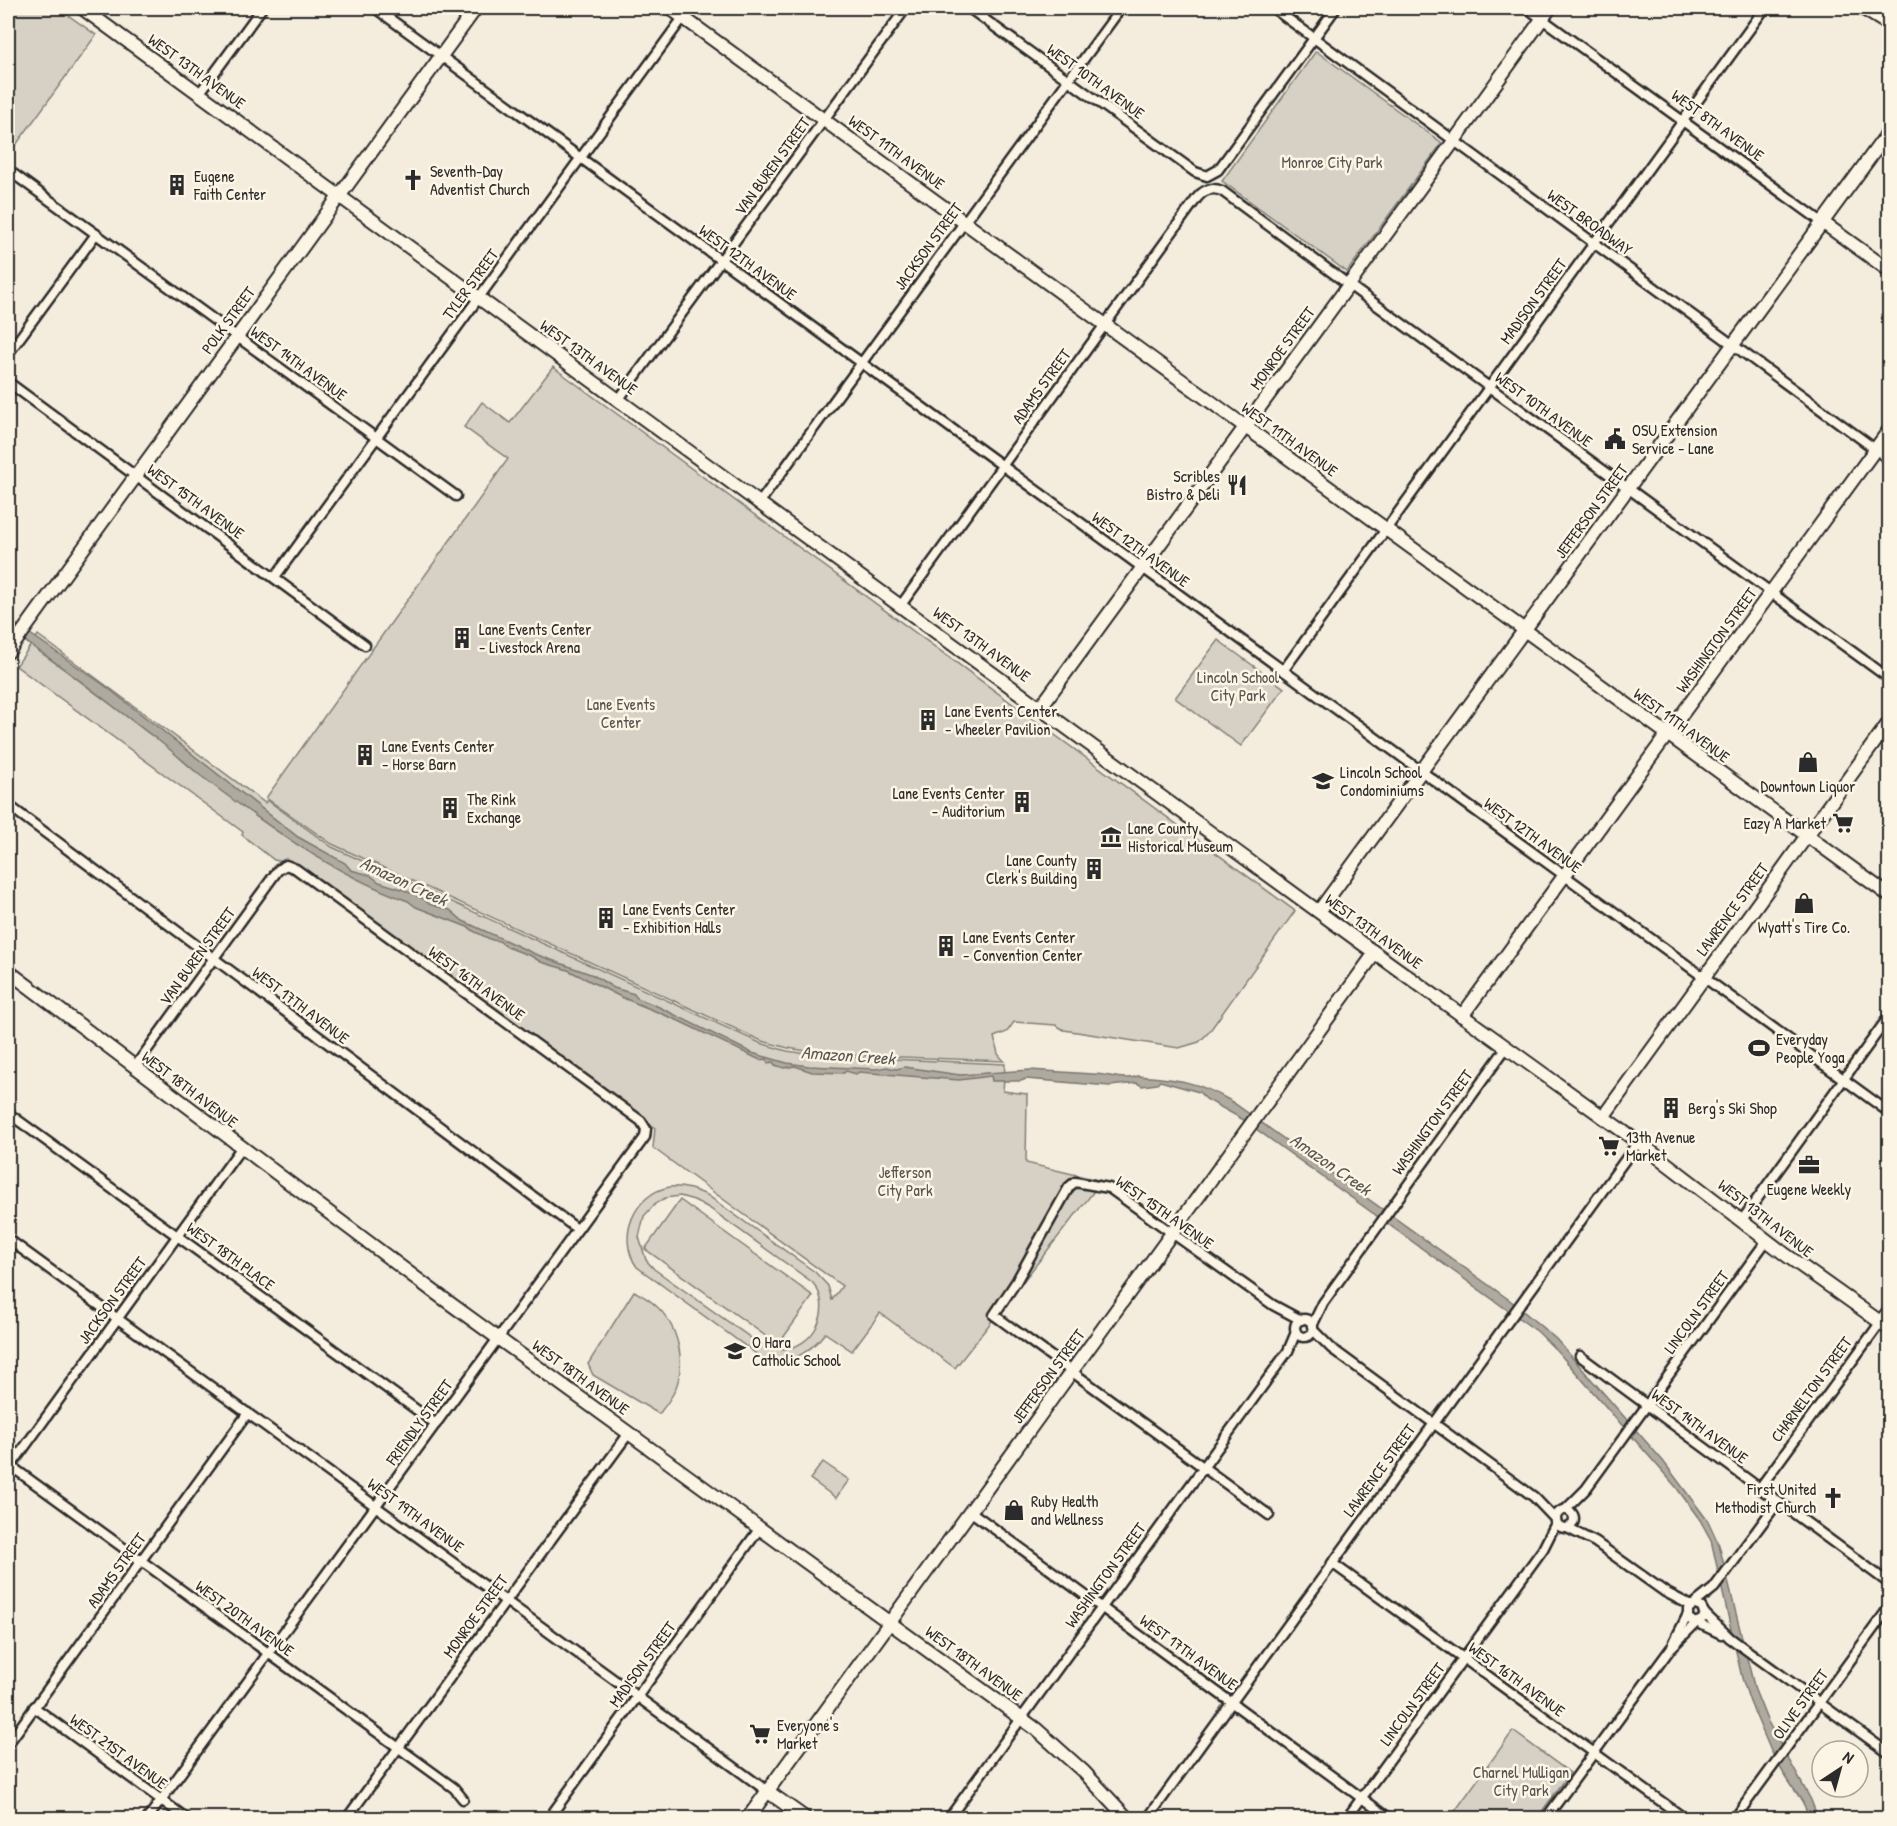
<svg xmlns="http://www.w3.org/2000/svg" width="1897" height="1826" font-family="'Patrick Hand',sans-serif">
<rect width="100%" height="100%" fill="#f4edde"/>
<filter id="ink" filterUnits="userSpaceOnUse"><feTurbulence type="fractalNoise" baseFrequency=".0167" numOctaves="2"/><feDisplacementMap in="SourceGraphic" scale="12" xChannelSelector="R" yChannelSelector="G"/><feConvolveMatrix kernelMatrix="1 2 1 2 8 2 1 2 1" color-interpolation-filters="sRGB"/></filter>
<g filter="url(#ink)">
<g fill="#d6d1c4" stroke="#807e78" stroke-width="1.5" fill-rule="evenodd">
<path d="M 8,8 L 58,8 L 96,35 L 8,156 Z"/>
<path d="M 1316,51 L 1442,143 L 1347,272 L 1222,181 Z"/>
<path d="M 553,367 L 1295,911 L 1209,1032 L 1199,1042 L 1179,1048 L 1064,1030 L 1056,1025 L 1014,1022 L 1007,1032 L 994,1037 L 998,1054 L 1004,1061 L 824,1054 L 788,1048 L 762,1041 L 332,844 L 266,798 L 508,459 L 464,427 L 482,402 L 510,423 Z"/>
<path d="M 38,635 L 265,803 L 267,800 L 332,847 L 760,1043 L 787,1051 L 823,1056 L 1005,1064 L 1003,1091 L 1027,1094 L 1026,1163 L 1102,1181 L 955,1368 L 880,1313 L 852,1351 L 825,1333 C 810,1352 788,1368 762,1358 L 637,1267 C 616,1238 634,1193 670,1187 C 684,1186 695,1190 707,1195 L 815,1272 L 828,1286 L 832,1300 L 842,1286 L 653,1148 L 655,1128 L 294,864 L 274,860 L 242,835 L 243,832 L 16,666 ZM 680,1196 L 694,1200 L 709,1208 L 812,1282 C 835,1307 814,1350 780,1349 C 771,1349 762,1344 754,1340 L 654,1269 L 646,1260 L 639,1237 L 644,1216 L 656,1203 L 665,1198 Z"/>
<path d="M 1218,640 L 1284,688 L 1241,746 L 1175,698 Z"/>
<path d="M 680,1200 L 813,1296 L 778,1345 L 645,1249 Z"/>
<path d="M 634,1291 C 641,1295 649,1299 654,1304 C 679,1325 688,1365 673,1394 C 669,1401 664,1408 659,1414 L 593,1375 L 588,1364 Z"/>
<path d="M 823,1462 L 849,1480 L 836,1498 L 810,1479 Z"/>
<path d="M 1513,1731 L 1570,1773 L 1537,1818 L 1450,1818 Z"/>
</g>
<path fill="#afaaa0" stroke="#7a7771" stroke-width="1.5" d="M 8,616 L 13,622 L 104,685 L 298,837 L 345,863 L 351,870 L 370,875 L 379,882 L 402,889 L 424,899 L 429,904 L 450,910 L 463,921 L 535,954 L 593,975 L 614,988 L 634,994 L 637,998 L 659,1007 L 752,1053 L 787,1063 L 809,1066 L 876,1069 L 887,1067 L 896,1069 L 905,1067 L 960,1075 L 1030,1070 L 1092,1074 C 1106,1073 1124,1082 1138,1076 C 1177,1079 1197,1081 1231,1101 L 1511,1301 L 1556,1339 L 1663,1461 L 1708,1521 L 1719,1545 L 1755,1690 L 1767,1720 L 1811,1800 L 1818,1818 L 1810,1818 L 1802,1801 L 1784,1774 L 1771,1751 L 1750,1702 L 1742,1678 L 1711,1540 L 1700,1520 L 1676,1487 L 1558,1352 L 1538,1332 L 1242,1119 L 1206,1099 L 1199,1092 L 1160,1081 L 1157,1084 L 1142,1086 L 1137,1083 L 1110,1086 L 1026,1079 L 1021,1081 L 992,1081 L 991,1076 L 959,1080 L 859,1072 L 856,1074 L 846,1071 L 844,1073 L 812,1072 L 795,1066 L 784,1068 L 775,1065 L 773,1062 L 768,1063 L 767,1059 L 760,1060 L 679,1021 L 621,997 L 568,970 L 541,962 L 531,956 L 507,947 L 499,941 L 492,940 L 473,931 L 470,928 L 416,907 L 408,901 C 331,873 266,825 201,776 C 187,765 174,752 159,741 C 109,704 61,664 8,630 Z"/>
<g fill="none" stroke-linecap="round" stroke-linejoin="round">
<defs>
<g id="street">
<path d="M 375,8 L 1890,1113"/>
<path d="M 969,8 L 1195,172 L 1207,176 L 1218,170 L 1336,8"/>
<path d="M 1273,8 L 1890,460"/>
<path d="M 1527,8 L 1822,222"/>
<path d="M 199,94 L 262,8"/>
<path d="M 8,170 L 456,496"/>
<path d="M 8,354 L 96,234"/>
<path d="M 8,382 L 365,645"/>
<path d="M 619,399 L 906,8"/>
<path d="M 760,502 L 1121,8"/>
<path d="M 275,577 L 690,8"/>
<path d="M 901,605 L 1197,198 C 1204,189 1212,187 1222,191 L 1349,285 L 1890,679"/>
<path d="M 1283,671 L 1765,8"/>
<path d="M 8,805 L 577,1229"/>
<path d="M 134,1068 L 278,870 L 286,865 L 296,869 L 641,1121 L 646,1129 L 645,1137 L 148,1818"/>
<path d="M 8,1113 L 436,1424"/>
<path d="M 1742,1220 L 1890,1015"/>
<path d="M 8,1239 L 767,1791"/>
<circle cx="1304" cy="1328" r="9"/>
<path d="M 1312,1326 L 1323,1303 L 1506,1048"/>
<path d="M 1313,1330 L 1331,1348 L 1534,1497 L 1555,1519"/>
<path d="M 1580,1356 L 1890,1584"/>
<path d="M 8,1464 L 454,1788 L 463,1799"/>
<path d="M 8,1470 L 241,1148"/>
<path d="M 1759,1489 L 1880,1323"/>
<path d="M 1566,1509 L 1586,1489 L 1767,1240"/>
<circle cx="1565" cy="1519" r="9"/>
<path d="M 970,1511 L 1389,1818"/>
<path d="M 1269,1515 L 994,1315 L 1016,1282 L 1069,1187 L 1075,1182 L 1109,1188 L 1273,1305 L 1301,1320"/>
<path d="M 1567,1528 L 1595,1542 L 1665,1592 L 1692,1606"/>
<path d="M 1332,1563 L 1684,1818"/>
<path d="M 1695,1605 L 1701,1607 L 1705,1614 L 1702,1620 L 1695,1623 L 1688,1618 L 1688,1609 L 1714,1588 L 1778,1502"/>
<path d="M 1705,1614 L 1730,1638 L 1890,1754"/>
<path d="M 1698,1623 L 1721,1634"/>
<path d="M 1674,1642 L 1687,1616"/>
<path d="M 34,1707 L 186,1818"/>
<path d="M 8,1744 L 248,1413"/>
<path d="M 347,1818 L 629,1433"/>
<path d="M 549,1818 L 760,1528"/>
<path d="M 949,1818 L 1288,1351 L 1296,1332"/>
<path d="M 1148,1818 L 1638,1142"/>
<path d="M 1347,1818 L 1543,1549 L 1556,1523"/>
<path d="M 1546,1818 L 1671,1648 L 1696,1623"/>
<path d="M 1735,1818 L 1890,1606"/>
</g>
<g id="secondary">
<path d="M 82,8 L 1360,942 L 1649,1150 L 1786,1255 L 1890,1329"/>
<path d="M 670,8 L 1890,896"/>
<path d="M 1822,222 L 1890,271"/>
<path d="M 8,652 L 476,8"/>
<path d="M 1040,708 L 1454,141 L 1550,8"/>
<path d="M 1319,911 L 1890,130"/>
<path d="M 8,971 L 433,1291 L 1036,1729 L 1084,1772 L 1127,1818"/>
<path d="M 1462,1016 L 1890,429"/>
<path d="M 1603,1117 L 1890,721"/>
<path d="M 1880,1323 L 1890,1310"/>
<path d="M 767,1791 L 805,1818"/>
<path d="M 748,1818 L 1375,953"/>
</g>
<path id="primary" d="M 1864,8 L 1890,24"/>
</defs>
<use href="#street" stroke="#2b2b2b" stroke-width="13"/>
<use href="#secondary" stroke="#2b2b2b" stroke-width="16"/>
<use href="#primary" stroke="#2b2b2b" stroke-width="18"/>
<use href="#street" stroke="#fcf5e5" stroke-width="8"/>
<use href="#secondary" stroke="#fcf5e5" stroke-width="12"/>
<use href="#primary" stroke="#fcf5e5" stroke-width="14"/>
</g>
</g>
<defs>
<symbol id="church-bare" viewBox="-9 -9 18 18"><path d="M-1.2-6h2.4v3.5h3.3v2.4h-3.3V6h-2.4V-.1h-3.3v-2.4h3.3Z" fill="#2b2b2b" stroke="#fcf5e5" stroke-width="2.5" paint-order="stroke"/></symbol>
<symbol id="building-bare" viewBox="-9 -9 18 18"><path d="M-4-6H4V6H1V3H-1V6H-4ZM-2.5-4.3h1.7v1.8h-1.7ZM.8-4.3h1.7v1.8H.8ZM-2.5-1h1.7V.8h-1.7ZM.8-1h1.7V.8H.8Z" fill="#2b2b2b" stroke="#fcf5e5" stroke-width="2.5" paint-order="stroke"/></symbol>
<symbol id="civic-bare" viewBox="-9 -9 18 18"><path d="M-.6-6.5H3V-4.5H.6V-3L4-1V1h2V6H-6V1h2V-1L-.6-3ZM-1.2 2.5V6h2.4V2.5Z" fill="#2b2b2b" stroke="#fcf5e5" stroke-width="2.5" paint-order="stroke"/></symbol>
<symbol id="restaurant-bare" viewBox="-9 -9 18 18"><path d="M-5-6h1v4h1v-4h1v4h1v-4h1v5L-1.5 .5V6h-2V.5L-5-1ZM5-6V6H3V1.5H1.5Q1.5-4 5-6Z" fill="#2b2b2b" stroke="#fcf5e5" stroke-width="2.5" paint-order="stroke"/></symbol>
<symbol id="shop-bare" viewBox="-9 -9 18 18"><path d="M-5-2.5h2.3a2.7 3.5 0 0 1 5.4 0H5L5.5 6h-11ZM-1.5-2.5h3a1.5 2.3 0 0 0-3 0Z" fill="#2b2b2b" stroke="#fcf5e5" stroke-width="2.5" paint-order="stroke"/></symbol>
<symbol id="school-bare" viewBox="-9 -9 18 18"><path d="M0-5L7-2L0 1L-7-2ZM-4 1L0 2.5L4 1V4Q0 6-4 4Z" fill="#2b2b2b" stroke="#fcf5e5" stroke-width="2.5" paint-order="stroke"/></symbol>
<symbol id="supermarket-bare" viewBox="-9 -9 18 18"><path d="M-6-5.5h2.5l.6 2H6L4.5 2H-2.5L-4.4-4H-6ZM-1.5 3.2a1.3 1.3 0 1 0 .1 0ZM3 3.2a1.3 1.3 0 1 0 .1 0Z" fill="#2b2b2b" stroke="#fcf5e5" stroke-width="2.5" paint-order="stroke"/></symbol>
<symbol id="museum-bare" viewBox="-9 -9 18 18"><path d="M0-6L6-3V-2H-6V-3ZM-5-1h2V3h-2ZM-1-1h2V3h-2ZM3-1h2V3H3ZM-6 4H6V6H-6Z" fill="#2b2b2b" stroke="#fcf5e5" stroke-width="2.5" paint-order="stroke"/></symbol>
<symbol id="stadium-bare" viewBox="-9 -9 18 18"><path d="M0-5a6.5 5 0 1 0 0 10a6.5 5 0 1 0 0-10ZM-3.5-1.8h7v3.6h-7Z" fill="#2b2b2b" stroke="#fcf5e5" stroke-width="2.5" paint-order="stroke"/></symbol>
<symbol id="office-bare" viewBox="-9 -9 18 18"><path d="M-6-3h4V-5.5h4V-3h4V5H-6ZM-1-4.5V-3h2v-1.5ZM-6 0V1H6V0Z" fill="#2b2b2b" stroke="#fcf5e5" stroke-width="2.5" paint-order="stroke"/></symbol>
</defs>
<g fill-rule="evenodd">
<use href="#church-bare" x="398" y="165" width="30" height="30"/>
<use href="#building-bare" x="162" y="170" width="30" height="30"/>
<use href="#civic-bare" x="1600" y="424" width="30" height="30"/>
<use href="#restaurant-bare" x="1222" y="470" width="30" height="30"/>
<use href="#building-bare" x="447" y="623" width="30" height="30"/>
<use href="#building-bare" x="913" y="705" width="30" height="30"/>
<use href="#building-bare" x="350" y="740" width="30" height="30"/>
<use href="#shop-bare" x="1793" y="747" width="30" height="30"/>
<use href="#school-bare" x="1308" y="766" width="30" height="30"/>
<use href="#building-bare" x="1007" y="787" width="30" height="30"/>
<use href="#building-bare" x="435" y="793" width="30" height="30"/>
<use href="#supermarket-bare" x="1828" y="808" width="30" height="30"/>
<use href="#museum-bare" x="1096" y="822" width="30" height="30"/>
<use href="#building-bare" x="1079" y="854" width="30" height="30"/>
<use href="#shop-bare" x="1789" y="888" width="30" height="30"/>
<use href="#building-bare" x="591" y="903" width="30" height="30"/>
<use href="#building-bare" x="931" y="931" width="30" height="30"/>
<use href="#stadium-bare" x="1744" y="1033" width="30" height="30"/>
<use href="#building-bare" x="1656" y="1093" width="30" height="30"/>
<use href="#supermarket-bare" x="1594" y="1131" width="30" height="30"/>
<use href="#office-bare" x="1794" y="1150" width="30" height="30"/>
<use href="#school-bare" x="720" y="1336" width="30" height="30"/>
<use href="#church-bare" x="1818" y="1483" width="30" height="30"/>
<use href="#shop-bare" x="999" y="1495" width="30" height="30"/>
<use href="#supermarket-bare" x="745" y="1719" width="30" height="30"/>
</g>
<g text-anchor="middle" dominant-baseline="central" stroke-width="5" stroke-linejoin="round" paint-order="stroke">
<g font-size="16" fill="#2b2b2b" stroke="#fcf5e5">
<text transform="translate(197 71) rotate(36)">WEST 13TH AVENUE</text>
<text transform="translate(1096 81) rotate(36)">WEST 10TH AVENUE</text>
<text transform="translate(1718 125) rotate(36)">WEST 8TH AVENUE</text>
<text transform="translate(897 152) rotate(36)">WEST 11TH AVENUE</text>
<text transform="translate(772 166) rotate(-54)">VAN BUREN STREET</text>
<text transform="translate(1590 222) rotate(36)">WEST BROADWAY</text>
<text transform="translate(928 246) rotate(-54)">JACKSON STREET</text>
<text transform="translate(748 262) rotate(36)">WEST 12TH AVENUE</text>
<text transform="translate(470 284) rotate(-54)">TYLER STREET</text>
<text transform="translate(1533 301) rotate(-54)">MADISON STREET</text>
<text transform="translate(228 320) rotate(-54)">POLK STREET</text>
<text transform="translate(1282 348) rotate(-54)">MONROE STREET</text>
<text transform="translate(589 357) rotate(36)">WEST 13TH AVENUE</text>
<text transform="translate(299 363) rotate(36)">WEST 14TH AVENUE</text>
<text transform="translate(1041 386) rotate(-54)">ADAMS STREET</text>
<text transform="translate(1544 409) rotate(36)">WEST 10TH AVENUE</text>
<text transform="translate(1290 439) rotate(36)">WEST 11TH AVENUE</text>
<text transform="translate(196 501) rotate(36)">WEST 15TH AVENUE</text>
<text transform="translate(1591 511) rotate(-54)">JEFFERSON STREET</text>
<text transform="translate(1141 549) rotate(36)">WEST 12TH AVENUE</text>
<text transform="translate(1716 640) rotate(-54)">WASHINGTON STREET</text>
<text transform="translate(982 644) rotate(36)">WEST 13TH AVENUE</text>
<text transform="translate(1682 725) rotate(36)">WEST 11TH AVENUE</text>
<text transform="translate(1533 835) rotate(36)">WEST 12TH AVENUE</text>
<text transform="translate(1732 909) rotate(-54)">LAWRENCE STREET</text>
<text transform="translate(1374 931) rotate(36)">WEST 13TH AVENUE</text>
<text transform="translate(197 956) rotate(-54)">VAN BUREN STREET</text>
<text transform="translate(477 983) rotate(36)">WEST 16TH AVENUE</text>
<text transform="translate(301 1005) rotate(37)">WEST 17TH AVENUE</text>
<text transform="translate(190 1089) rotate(37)">WEST 18TH AVENUE</text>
<text transform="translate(1432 1122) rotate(-54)">WASHINGTON STREET</text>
<text transform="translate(1165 1212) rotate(35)">WEST 15TH AVENUE</text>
<text transform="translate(1766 1218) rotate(38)">WEST 13TH AVENUE</text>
<text transform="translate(231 1256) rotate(36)">WEST 18TH PLACE</text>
<text transform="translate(112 1300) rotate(-54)">JACKSON STREET</text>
<text transform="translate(1696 1312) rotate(-54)">LINCOLN STREET</text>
<text transform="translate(1048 1376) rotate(-54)">JEFFERSON STREET</text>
<text transform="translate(581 1377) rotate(36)">WEST 18TH AVENUE</text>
<text transform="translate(1811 1389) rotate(-54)">CHARNELTON STREET</text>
<text transform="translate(419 1422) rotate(-54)">FRIENDLY STREET</text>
<text transform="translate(1700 1426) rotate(36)">WEST 14TH AVENUE</text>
<text transform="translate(1379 1470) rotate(-54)">LAWRENCE STREET</text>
<text transform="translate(416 1515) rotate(36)">WEST 19TH AVENUE</text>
<text transform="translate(116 1570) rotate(-54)">ADAMS STREET</text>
<text transform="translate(1105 1575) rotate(-54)">WASHINGTON STREET</text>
<text transform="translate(475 1616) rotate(-54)">MONROE STREET</text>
<text transform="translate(245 1618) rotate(36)">WEST 20TH AVENUE</text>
<text transform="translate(1189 1652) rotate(36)">WEST 17TH AVENUE</text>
<text transform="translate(974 1663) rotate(36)">WEST 18TH AVENUE</text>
<text transform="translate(642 1664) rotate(-54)">MADISON STREET</text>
<text transform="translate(1517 1679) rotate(36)">WEST 16TH AVENUE</text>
<text transform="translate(1412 1704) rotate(-54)">LINCOLN STREET</text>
<text transform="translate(1800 1704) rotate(-54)">OLIVE STREET</text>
<text transform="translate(119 1751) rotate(36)">WEST 21ST AVENUE</text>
</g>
<g font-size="16" fill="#565451" stroke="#fcf5e5">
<text x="1332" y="162">Monroe City Park</text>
<text x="1238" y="677">Lincoln School<tspan x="1238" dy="18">City Park</tspan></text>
<text x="621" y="704">Lane Events<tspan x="621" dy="18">Center</tspan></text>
<text x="905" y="1172">Jefferson<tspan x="905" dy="18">City Park</tspan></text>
<text x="1521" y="1772">Charnel Mulligan<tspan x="1521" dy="18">City Park</tspan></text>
</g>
<g font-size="16" fill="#2b2b2b" stroke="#fcf5e5" text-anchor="start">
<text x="430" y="171">Seventh-Day<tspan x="430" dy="18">Adventist Church</tspan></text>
<text x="194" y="176">Eugene<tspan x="194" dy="18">Faith Center</tspan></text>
<text x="1632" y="430">OSU Extension<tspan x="1632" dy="18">Service - Lane</tspan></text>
<text x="1220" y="476" text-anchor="end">Scribles<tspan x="1220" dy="18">Bistro &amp; Deli</tspan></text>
<text x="479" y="629">Lane Events Center<tspan x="479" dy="18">- Livestock Arena</tspan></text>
<text x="945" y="711">Lane Events Center<tspan x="945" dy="18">- Wheeler Pavilion</tspan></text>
<text x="382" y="746">Lane Events Center<tspan x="382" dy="18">- Horse Barn</tspan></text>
<text x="1340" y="772">Lincoln School<tspan x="1340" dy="18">Condominiums</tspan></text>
<text x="1808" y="786" text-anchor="middle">Downtown Liquor</text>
<text x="1005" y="793" text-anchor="end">Lane Events Center<tspan x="1005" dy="18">- Auditorium</tspan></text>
<text x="467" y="799">The Rink<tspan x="467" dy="18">Exchange</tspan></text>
<text x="1826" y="823" text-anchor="end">Eazy A Market</text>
<text x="1128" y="828">Lane County<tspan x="1128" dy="18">Historical Museum</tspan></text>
<text x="1077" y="860" text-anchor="end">Lane County<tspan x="1077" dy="18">Clerk's Building</tspan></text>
<text x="623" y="909">Lane Events Center<tspan x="623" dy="18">- Exhibition Halls</tspan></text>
<text x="1804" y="927" text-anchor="middle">Wyatt's Tire Co.</text>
<text x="963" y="937">Lane Events Center<tspan x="963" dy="18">- Convention Center</tspan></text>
<text x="1776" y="1039">Everyday<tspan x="1776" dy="18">People Yoga</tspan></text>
<text x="1688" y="1108">Berg's Ski Shop</text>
<text x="1626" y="1137">13th Avenue<tspan x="1626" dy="18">Market</tspan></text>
<text x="1809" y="1189" text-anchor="middle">Eugene Weekly</text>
<text x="752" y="1342">O Hara<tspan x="752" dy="18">Catholic School</tspan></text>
<text x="1816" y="1489" text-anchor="end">First United<tspan x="1816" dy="18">Methodist Church</tspan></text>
<text x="1031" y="1501">Ruby Health<tspan x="1031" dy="18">and Wellness</tspan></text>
<text x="777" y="1725">Everyone's<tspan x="777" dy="18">Market</tspan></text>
</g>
<g font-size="18" font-style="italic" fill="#595754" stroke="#fcf5e5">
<text transform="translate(404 881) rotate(25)">Amazon Creek</text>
<text transform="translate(848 1055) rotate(4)">Amazon Creek</text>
<text transform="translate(1331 1164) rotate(35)">Amazon Creek</text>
</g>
</g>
<rect width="1897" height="1826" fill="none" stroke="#fcf5e5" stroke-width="30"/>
<rect x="15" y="15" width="1867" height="1796" fill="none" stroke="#2b2b2b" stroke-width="2" filter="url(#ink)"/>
<g transform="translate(1840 1769) rotate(36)"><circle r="28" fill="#fcf5e5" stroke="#a8a49b" stroke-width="1.5"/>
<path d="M0-4.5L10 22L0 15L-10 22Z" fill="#2b2b2b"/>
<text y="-9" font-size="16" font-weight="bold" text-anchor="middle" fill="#2b2b2b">N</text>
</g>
</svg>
